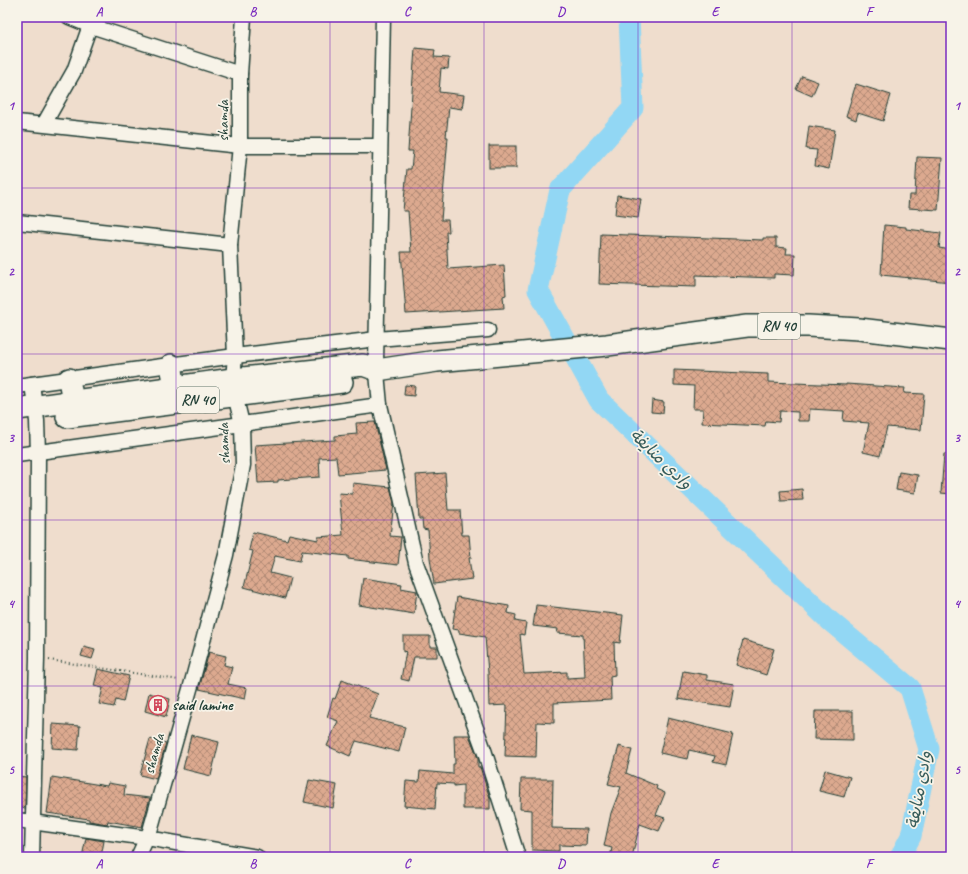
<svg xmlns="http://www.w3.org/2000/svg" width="968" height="874" font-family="Caveat,'Playpen Sans Arabic',sans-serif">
<defs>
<pattern id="building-cross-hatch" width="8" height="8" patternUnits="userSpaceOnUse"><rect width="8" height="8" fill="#dca98f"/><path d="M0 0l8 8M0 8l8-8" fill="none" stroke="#b28b76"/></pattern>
</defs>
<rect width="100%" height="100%" fill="#efddcd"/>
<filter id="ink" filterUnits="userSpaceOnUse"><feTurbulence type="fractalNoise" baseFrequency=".025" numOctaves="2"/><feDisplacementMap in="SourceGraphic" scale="8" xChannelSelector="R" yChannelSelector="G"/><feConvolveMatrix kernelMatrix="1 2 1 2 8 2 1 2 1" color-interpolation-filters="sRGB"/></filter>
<g filter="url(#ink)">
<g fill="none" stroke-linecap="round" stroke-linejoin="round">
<path stroke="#92d7f4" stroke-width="21" d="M 629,17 L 633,108 L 560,190 L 538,290 L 599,400 L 830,621 L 910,688 L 929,749 L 911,836 L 900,857"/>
</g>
<g fill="url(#building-cross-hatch)" stroke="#1f3d34">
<path d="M 415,48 L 435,50 L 434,57 L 449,58 L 448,69 L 441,68 L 439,92 L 464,95 L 462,109 L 449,107 L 446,137 L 448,137 L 441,220 L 448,220 L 449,232 L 446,232 L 448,269 L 504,265 L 506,295 L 503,296 L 504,308 L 406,314 L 401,252 L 411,252 L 408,211 L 403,211 L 407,169 L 411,169 L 413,151 L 408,151 Z"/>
<path d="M 802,76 L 818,82 L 812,96 L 796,89 Z"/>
<path d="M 856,84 L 891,95 L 883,121 L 858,113 L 856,120 L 846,116 Z"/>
<path d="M 809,126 L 835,130 L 829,169 L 815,166 L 817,150 L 806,149 Z"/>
<rect x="489" y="146" width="27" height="22"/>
<path d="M 917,157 L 942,158 L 938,210 L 908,208 L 909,195 L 915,195 Z"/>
<path d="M 617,195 L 641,199 L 638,218 L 615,215 Z"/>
<path d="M 884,225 L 906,227 L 906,229 L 941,233 L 939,248 L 951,250 L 951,282 L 881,275 Z"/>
<path d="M 601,234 L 763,240 L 763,238 L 776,238 L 776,247 L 787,248 L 786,254 L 795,254 L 794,275 L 774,274 L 774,278 L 696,275 L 696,287 L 599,284 Z"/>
<path d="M 674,370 L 768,374 L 768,382 L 846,385 L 846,384 L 905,388 L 904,393 L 924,394 L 921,430 L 887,427 L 880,456 L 863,452 L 869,423 L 843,421 L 844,411 L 810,409 L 809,421 L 798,421 L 798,412 L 780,411 L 779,422 L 766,421 L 765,426 L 702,423 L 703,409 L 693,409 L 694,386 L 674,385 Z"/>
<path d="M 405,385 L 415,386 L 414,396 L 404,395 Z"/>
<path d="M 652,400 L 664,402 L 663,413 L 651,412 Z"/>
<path d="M 375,422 L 386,470 L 338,474 L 336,457 L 319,458 L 320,477 L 278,480 L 278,482 L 258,483 L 255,445 L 335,440 L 335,436 L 357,434 L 356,423 Z"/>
<path d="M 944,454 L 951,454 L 951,494 L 941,493 Z"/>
<path d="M 899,472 L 918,475 L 915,493 L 896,490 Z"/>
<path d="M 445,473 L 448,510 L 460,510 L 462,535 L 469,535 L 471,558 L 469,558 L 472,579 L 434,584 L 430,558 L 428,530 L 423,529 L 422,519 L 419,519 L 416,475 Z"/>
<path d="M 353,483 L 390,487 L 394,503 L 390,536 L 401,537 L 398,565 L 348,559 L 348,556 L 302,551 L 300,561 L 275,556 L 270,573 L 290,578 L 285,598 L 244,587 L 253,551 L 249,550 L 253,532 L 287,540 L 289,534 L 318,540 L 318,537 L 343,535 L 339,493 L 352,494 Z"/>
<path d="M 802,489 L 803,500 L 781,501 L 780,491 Z"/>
<path d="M 363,578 L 402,584 L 401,588 L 417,591 L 414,614 L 359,605 Z"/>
<path d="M 457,597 L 509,606 L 508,613 L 516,615 L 515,621 L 526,623 L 524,635 L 520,634 L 524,674 L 567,672 L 567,678 L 585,677 L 583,635 L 557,633 L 558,629 L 533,626 L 536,605 L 623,615 L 620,643 L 614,642 L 615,675 L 610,676 L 611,700 L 554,703 L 554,723 L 537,722 L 536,757 L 505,756 L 507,705 L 489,706 L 488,673 L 485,637 L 459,633 L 459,630 L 452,629 Z"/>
<path d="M 403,636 L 430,636 L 430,647 L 437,647 L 437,657 L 414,657 L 409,681 L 401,679 L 406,651 L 403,652 Z"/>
<path d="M 743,640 L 774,649 L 766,675 L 736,665 Z"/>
<path d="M 84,647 L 95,650 L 92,659 L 81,656 Z"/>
<path d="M 209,652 L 226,656 L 224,665 L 232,667 L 228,684 L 247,688 L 245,699 L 199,689 Z"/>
<path d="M 98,669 L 129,676 L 123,702 L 116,700 L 114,707 L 99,704 L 103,688 L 94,686 Z"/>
<path d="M 683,671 L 707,675 L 707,680 L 734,684 L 730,707 L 678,699 Z"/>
<path d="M 342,680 L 378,694 L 369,718 L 405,727 L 399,752 L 356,741 L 350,756 L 327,746 L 338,721 L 327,717 L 333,698 L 335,699 Z"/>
<path d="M 149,693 L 170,699 L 166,717 L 145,711 Z"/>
<path d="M 815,711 L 853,711 L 853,740 L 814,739 Z"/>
<path d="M 668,718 L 733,734 L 726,765 L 713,762 L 715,756 L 689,750 L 687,759 L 660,753 Z"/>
<path d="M 53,724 L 80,726 L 78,750 L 52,748 Z"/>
<path d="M 191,735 L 219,742 L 211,776 L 183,769 Z"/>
<path d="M 454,735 L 469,735 L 478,758 L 478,767 L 480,767 L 490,798 L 490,809 L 463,809 L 463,785 L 454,786 L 454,784 L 437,783 L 435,809 L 404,806 L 406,781 L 419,782 L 420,771 L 453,774 L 453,764 L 455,764 Z"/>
<path d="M 150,739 L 166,743 L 156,779 L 140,775 Z"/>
<path d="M 619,746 L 632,750 L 626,773 L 657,786 L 656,789 L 665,793 L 656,815 L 665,818 L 659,831 L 640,824 L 632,857 L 610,857 L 612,848 L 604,846 L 611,813 L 621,787 L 608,784 Z"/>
<path d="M 825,770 L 850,777 L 844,797 L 819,791 Z"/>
<path d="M 17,776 L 26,777 L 25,808 L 17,807 Z"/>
<path d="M 52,777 L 107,786 L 108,783 L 125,786 L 124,795 L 150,798 L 142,827 L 108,821 L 107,824 L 89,821 L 89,819 L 47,813 Z"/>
<path d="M 521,779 L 553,779 L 552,828 L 587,829 L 586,846 L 559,845 L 559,851 L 532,850 L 532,810 L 520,809 Z"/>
<path d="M 309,780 L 337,785 L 333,808 L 304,802 Z"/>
<path d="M 86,838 L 104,841 L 101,857 L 82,857 Z"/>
</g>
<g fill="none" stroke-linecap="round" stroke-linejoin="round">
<defs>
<g id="street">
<path d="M 69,17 L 91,26 L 240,74"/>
<path d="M 383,17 L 376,362 L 380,405 L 416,563 L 485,753 L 518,857"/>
<path d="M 17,122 L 240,146 L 379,146"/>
<path d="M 44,124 L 74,71 L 93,17"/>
<path d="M 17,222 L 230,245"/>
<path d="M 32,384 L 37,421 L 38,453 L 37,658 L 32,857"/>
<path d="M 17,386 L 235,356 L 377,339 L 488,330"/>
<path d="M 17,455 L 380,405"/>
<path d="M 17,820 L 147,838 L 257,857"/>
<path d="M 138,857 L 150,831 L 192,682 L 226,555 L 243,465 L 242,424 L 235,395 L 233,379 L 235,356 L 230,245 L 240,146 L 240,74 L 244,17"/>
</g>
<g id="primary">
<path d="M 171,365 L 175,387"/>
<path d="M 69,379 L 73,402"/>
<path d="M 17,409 L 233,379 L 363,365 L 377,370 L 437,361 L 607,345 L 747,326 L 808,326 L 859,329 L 951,340"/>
<path d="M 67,417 L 342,382"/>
</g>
</defs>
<use href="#street" stroke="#1f3d34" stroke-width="17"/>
<use href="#primary" stroke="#1f3d34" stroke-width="24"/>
<path stroke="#1f3d34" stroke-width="2" stroke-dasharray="1 3" stroke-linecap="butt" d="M 49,660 L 179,680"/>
<use href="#street" stroke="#f7f3e8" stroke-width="14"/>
<use href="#primary" stroke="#f7f3e8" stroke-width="21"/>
</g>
</g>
<path fill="none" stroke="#7b2cbf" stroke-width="1" stroke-opacity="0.55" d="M 176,17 L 176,857M 330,17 L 330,857M 484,17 L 484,857M 638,17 L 638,857M 792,17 L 792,857M 17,188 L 951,188M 17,354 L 951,354M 17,520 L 951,520M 17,686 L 951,686"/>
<defs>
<symbol id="building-ring" viewBox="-11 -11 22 22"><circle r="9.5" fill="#f7f3e8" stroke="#d1495b" stroke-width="1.5"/><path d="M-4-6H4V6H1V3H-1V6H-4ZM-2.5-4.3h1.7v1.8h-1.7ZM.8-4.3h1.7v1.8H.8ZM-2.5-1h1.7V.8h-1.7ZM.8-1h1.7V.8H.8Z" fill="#d1495b"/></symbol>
</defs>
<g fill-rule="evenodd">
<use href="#building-ring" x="147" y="694" width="22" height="22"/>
</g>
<g text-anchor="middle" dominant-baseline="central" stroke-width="3.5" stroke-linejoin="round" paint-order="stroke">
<g fill="#f7f3e8" stroke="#60746a" stroke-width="1">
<rect x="758" y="313" width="42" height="26" rx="3"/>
<rect x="177" y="387" width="42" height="26" rx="3"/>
</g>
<g font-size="15" font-weight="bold" fill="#1f3d34">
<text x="779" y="326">RN 40</text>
<text x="198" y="400">RN 40</text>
</g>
<g font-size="16" fill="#1f3d34" stroke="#f7f3e8">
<text transform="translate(223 121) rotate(-90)">shamda</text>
<text transform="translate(224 444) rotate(-92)">shamda</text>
<text transform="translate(154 754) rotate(-74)">shamda</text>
</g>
<g font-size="16" font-weight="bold" fill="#1f3d34" stroke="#f7f3e8" text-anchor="start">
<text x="172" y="705">said lamine</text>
</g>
<g font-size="17" font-style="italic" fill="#365c5a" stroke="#f7f3e8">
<text transform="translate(661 459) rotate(44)">وادي منايفة</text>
<text transform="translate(919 790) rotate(-80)">وادي منايفة</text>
</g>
</g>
<rect width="968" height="874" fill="none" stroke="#f7f3e8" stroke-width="44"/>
<rect x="22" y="22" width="924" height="830" fill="none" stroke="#7b2cbf" stroke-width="1.5"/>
<g font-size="13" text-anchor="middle" font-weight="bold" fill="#7b2cbf">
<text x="99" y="16">A</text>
<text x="253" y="16">B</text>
<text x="407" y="16">C</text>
<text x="561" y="16">D</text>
<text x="715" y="16">E</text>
<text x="869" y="16">F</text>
<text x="11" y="110">1</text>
<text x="957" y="110">1</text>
<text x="11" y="276">2</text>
<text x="957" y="276">2</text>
<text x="11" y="442">3</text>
<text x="957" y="442">3</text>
<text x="11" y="608">4</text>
<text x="957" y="608">4</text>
<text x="11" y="774">5</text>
<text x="957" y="774">5</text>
<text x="99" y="868">A</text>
<text x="253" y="868">B</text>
<text x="407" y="868">C</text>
<text x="561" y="868">D</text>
<text x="715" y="868">E</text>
<text x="869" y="868">F</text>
</g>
</svg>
